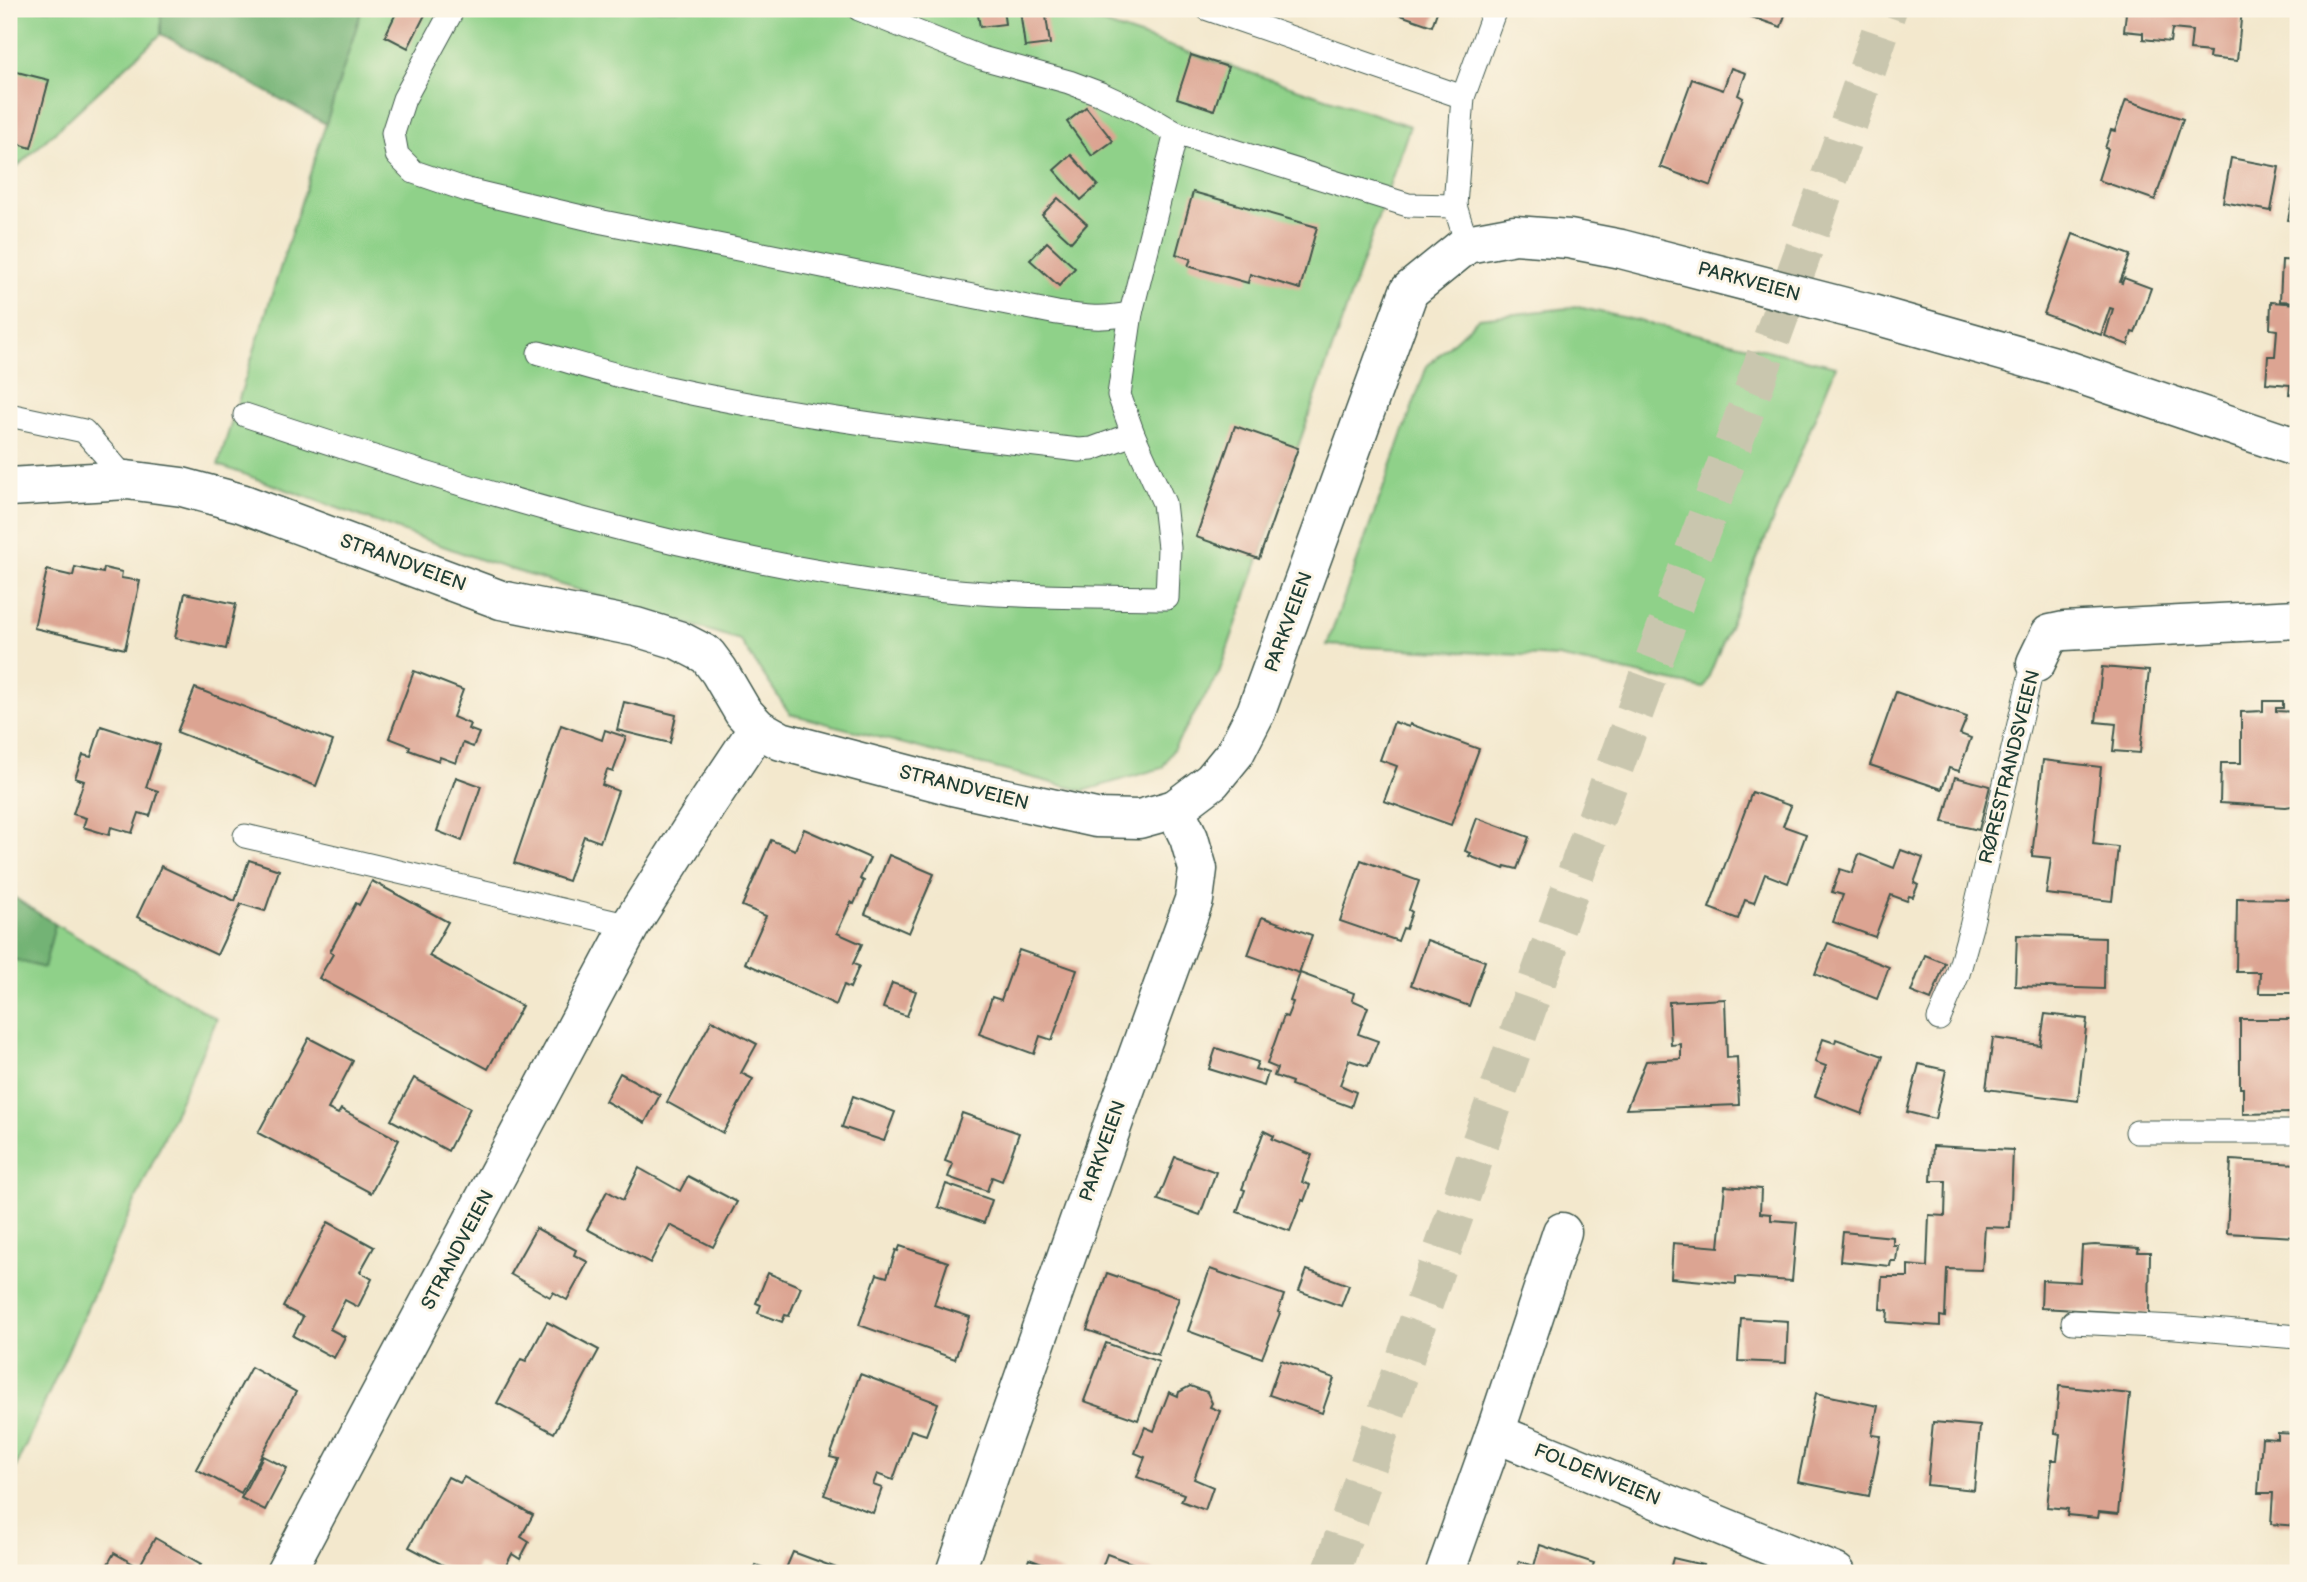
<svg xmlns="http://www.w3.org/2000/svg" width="2307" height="1582" font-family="'Balsamiq Sans',sans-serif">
<rect width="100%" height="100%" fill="#fcf5e5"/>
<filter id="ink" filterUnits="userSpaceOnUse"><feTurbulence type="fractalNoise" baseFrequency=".0143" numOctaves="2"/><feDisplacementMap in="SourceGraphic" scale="14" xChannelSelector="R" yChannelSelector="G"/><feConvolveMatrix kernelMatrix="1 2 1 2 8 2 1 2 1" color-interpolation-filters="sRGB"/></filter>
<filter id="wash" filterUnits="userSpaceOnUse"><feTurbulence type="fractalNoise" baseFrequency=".00686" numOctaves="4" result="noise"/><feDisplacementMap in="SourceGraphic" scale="28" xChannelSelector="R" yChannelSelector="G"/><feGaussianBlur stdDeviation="1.57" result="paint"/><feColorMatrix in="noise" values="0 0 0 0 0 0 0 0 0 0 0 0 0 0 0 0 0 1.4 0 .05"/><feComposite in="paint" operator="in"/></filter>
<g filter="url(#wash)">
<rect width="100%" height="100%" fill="#f3e8cd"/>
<g fill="#8fd189" stroke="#57875e" stroke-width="2">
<path d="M 9,9 L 161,9 L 161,34 L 9,174 Z"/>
<path d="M 362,9 L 1059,9 L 1410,126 L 1219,673 L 1162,768 L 1083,791 L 790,714 L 740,640 L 487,562 L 218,465 Z"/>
<path d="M 1578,307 L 1836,366 L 1704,688 L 1558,657 L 1327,645 L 1427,366 L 1479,318 Z"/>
<path d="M 55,924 L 217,1019 L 9,1482 L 9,958 L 44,968 Z"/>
</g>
<g fill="#73b375" stroke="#497854" stroke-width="2">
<path d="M 161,9 L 362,9 L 326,124 L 161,34 Z"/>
<path d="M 9,894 L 55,924 L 44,968 L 9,958 Z"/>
</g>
<g id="blocks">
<g fill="#dca492">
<path d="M 398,9 L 428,9 L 408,48 L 385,36 Z"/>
<path d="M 977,9 L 1003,9 L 1005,24 L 980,27 Z"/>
<path d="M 1028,9 L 1045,9 L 1050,44 L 1025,47 L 1020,10 Z"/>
<path d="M 1383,9 L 1438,9 L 1432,26 Z"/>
<path d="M 1728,9 L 1787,9 L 1781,27 Z"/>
<path d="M 2109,9 L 2242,9 L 2237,61 L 2209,58 L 2210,52 L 2190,50 L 2192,31 L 2172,29 L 2170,42 L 2143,39 L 2143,33 L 2124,31 L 2126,13 Z"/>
<path d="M 2296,52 L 2298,53 L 2298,71 L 2295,71 Z"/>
<path d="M 1191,55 L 1228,67 L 1214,110 L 1177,98 Z"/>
<path d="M 1731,68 L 1746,73 L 1738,95 L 1743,98 L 1711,186 L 1660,167 L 1692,79 L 1723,90 Z"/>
<path d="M 9,70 L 49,80 L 31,148 L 9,141 Z"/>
<path d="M 2126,100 L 2183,119 L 2155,200 L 2098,180 L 2108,149 L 2105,148 L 2111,130 L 2115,131 Z"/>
<path d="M 1086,107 L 1113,141 L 1092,156 L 1067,122 Z"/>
<path d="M 1071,155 L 1098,185 L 1081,200 L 1054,170 Z"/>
<path d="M 2231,158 L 2279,167 L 2271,211 L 2223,202 Z"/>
<path d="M 2297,178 L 2298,178 L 2298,223 L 2288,220 Z"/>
<path d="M 1193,192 L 1317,227 L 1300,289 L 1250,274 L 1248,283 L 1188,266 L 1191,259 L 1176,254 Z"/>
<path d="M 1058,198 L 1087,224 L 1071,242 L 1042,215 Z"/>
<path d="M 2073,234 L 2130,255 L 2120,282 L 2122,283 L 2124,278 L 2151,288 L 2135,333 L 2132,332 L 2128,345 L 2105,336 L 2113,309 L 2110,308 L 2101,335 L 2044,314 Z"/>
<path d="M 1047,242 L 1075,268 L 1059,286 L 1030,260 Z"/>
<path d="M 2282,260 L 2298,261 L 2298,302 L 2280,301 Z"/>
<path d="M 2271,302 L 2298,304 L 2298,395 L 2289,394 L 2290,385 L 2266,383 L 2268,356 L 2275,356 L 2277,330 L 2270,329 Z"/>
<path d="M 1235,426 L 1298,448 L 1259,559 L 1196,537 Z"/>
<path d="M 75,567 L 103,573 L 104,568 L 122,572 L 121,578 L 140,581 L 125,649 L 34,628 L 47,570 L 73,576 Z"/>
<path d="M 185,593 L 236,604 L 226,649 L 175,638 Z"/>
<path d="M 2102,667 L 2149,671 L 2140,753 L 2113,751 L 2116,724 L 2096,722 Z"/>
<path d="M 414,671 L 463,690 L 453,717 L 470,724 L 468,729 L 479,733 L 473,747 L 463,743 L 456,763 L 440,757 L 439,761 L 409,750 L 410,746 L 389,738 Z"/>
<path d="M 195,688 L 333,741 L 316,786 L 177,732 Z"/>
<path d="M 1896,692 L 1967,717 L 1960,734 L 1971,738 L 1959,771 L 1949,768 L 1942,789 L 1870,765 Z"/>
<path d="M 2263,701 L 2283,701 L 2283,708 L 2276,708 L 2276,711 L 2298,712 L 2298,805 L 2286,807 L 2220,803 L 2221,763 L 2241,763 L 2241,712 L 2263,711 Z"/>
<path d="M 624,702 L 676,715 L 670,743 L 617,730 Z"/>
<path d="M 1394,722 L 1409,727 L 1410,724 L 1479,749 L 1451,825 L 1384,801 L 1397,766 L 1380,760 Z"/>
<path d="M 561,725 L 602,740 L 605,730 L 626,737 L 613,772 L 607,770 L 602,785 L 618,791 L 600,842 L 584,836 L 568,881 L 514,863 Z"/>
<path d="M 101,726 L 160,745 L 146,787 L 158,791 L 150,816 L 139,813 L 132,833 L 111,827 L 109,835 L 83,827 L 86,818 L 73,814 L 84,781 L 75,778 L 83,755 L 91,757 Z"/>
<path d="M 2043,760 L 2101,767 L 2093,844 L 2118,847 L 2112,901 L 2046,894 L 2051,858 L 2032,856 Z"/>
<path d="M 456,777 L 481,786 L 462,841 L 437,831 Z"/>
<path d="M 1955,777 L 1990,786 L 1979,830 L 1943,822 Z"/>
<path d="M 1752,792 L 1791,806 L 1783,826 L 1806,834 L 1788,883 L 1765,874 L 1754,903 L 1745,900 L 1738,919 L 1709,908 Z"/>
<path d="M 1477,818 L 1529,837 L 1517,869 L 1505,866 L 1504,869 L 1469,856 L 1471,853 L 1465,851 Z"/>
<path d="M 804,829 L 870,858 L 860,879 L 864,881 L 854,904 L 851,902 L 837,933 L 862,944 L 853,964 L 859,966 L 850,988 L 844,985 L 836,1005 L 745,963 L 766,916 L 742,906 L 771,840 L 795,850 Z"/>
<path d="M 1901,850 L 1923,858 L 1914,883 L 1918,885 L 1913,897 L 1909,896 L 1907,901 L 1891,895 L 1875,937 L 1833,922 L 1843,895 L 1832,892 L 1840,869 L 1852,873 L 1859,854 L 1894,868 Z"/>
<path d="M 889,855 L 934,874 L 909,933 L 865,914 Z"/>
<path d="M 249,860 L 279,870 L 265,911 L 241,904 L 217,955 L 137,917 L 161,866 L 235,901 Z"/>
<path d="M 1361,860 L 1419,881 L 1409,910 L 1412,912 L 1406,929 L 1403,928 L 1398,941 L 1340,921 Z"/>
<path d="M 372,881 L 448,922 L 429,956 L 522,1006 L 488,1069 L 319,978 L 333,954 L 330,952 L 356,903 L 359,905 Z"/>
<path d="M 2237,898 L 2298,899 L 2298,993 L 2259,993 L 2260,972 L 2236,972 Z"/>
<path d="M 1262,917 L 1312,935 L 1299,973 L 1248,955 Z"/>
<path d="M 2017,935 L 2105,938 L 2104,989 L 2015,986 Z"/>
<path d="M 1427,940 L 1485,961 L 1469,1006 L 1411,985 Z"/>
<path d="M 1828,943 L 1889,967 L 1877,999 L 1815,974 Z"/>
<path d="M 1019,950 L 1077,970 L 1052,1040 L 1040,1036 L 1034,1054 L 979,1034 L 992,997 L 1001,1000 Z"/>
<path d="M 1925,955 L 1945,963 L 1931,1000 L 1911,992 Z"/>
<path d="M 1300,973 L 1354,993 L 1352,1000 L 1368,1007 L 1358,1034 L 1378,1041 L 1368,1066 L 1349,1060 L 1340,1085 L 1356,1092 L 1351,1107 L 1291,1085 L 1292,1082 L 1274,1076 L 1277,1068 L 1267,1064 L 1284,1016 L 1287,1017 L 1293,1002 L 1290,1001 Z"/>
<path d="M 892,983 L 916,991 L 907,1016 L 883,1008 Z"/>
<path d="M 1725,999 L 1727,1058 L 1737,1057 L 1739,1105 L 1626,1109 L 1646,1061 L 1681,1059 L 1681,1044 L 1671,1045 L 1669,1002 Z"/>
<path d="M 2045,1014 L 2087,1019 L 2078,1101 L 1986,1089 L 1993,1038 L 2040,1045 Z"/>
<path d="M 2240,1019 L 2297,1019 L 2298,1119 L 2291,1119 L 2291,1113 L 2243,1114 L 2243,1088 L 2240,1088 Z"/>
<path d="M 712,1020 L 757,1044 L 741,1073 L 753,1079 L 723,1133 L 667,1102 Z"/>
<path d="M 309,1038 L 353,1061 L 328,1109 L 338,1114 L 341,1109 L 399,1140 L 371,1193 L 258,1133 Z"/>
<path d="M 1823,1039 L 1835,1043 L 1836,1039 L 1883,1056 L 1862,1114 L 1815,1096 L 1826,1066 L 1815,1062 Z"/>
<path d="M 1216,1048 L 1258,1062 L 1255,1069 L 1268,1073 L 1264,1086 L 1209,1069 Z"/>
<path d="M 1919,1064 L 1946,1070 L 1935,1119 L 1907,1112 Z"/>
<path d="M 620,1073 L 660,1095 L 645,1123 L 605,1101 Z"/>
<path d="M 414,1078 L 470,1108 L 448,1151 L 391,1120 Z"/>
<path d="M 853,1096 L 895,1112 L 884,1141 L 842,1127 Z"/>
<path d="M 962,1113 L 1019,1133 L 1002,1181 L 992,1177 L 987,1191 L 948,1177 L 953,1164 L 945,1161 Z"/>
<path d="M 1264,1131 L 1274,1136 L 1272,1139 L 1312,1155 L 1302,1182 L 1310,1185 L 1304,1201 L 1302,1200 L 1290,1231 L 1237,1212 L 1245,1190 L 1242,1189 Z"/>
<path d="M 1933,1146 L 2013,1150 L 2010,1228 L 1985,1227 L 1982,1270 L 1947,1269 L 1945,1317 L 1940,1316 L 1940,1326 L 1887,1322 L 1888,1310 L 1880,1309 L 1882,1277 L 1908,1277 L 1908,1265 L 1927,1267 L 1929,1215 L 1945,1216 L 1946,1181 L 1931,1181 Z"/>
<path d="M 1175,1157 L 1216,1172 L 1200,1215 L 1158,1200 Z"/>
<path d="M 2231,1160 L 2298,1164 L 2298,1260 L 2294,1260 L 2295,1237 L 2227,1233 Z"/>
<path d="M 639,1168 L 680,1191 L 688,1176 L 737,1202 L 713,1247 L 670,1225 L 650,1263 L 587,1229 L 607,1191 L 623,1200 Z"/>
<path d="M 946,1184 L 992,1200 L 984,1223 L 938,1207 Z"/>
<path d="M 1725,1186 L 1761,1189 L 1760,1213 L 1771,1214 L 1771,1220 L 1797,1222 L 1792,1281 L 1736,1277 L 1736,1284 L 1671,1278 L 1673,1243 L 1719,1247 Z"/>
<path d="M 328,1222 L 374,1247 L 360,1272 L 372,1279 L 358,1307 L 345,1300 L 330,1329 L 345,1337 L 334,1358 L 293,1336 L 303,1317 L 283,1307 Z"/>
<path d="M 536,1228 L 576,1250 L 574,1255 L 588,1262 L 567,1300 L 553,1292 L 550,1297 L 510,1274 Z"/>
<path d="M 1843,1232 L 1893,1237 L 1893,1245 L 1898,1245 L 1896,1261 L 1891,1261 L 1890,1266 L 1840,1261 Z"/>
<path d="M 2095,1245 L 2139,1248 L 2138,1252 L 2150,1252 L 2149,1314 L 2041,1308 L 2042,1280 L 2080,1282 L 2082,1246 Z"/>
<path d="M 900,1246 L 948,1262 L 934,1305 L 970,1317 L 955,1359 L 859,1325 L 877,1274 L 887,1277 L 896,1250 L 898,1251 Z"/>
<path d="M 1210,1269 L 1284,1295 L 1278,1312 L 1280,1313 L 1262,1358 L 1188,1331 Z"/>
<path d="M 1307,1270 L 1349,1285 L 1341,1306 L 1299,1291 Z"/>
<path d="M 768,1273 L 801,1287 L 789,1316 L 785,1315 L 782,1322 L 758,1313 L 761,1305 L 756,1303 Z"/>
<path d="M 1107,1273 L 1179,1298 L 1158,1355 L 1087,1330 Z"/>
<path d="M 1741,1318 L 1788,1321 L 1786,1363 L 1738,1361 Z"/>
<path d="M 547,1322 L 599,1350 L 554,1433 L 497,1403 L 521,1359 L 526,1361 Z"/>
<path d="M 1106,1343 L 1159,1362 L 1138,1420 L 1084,1401 Z"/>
<path d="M 1281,1360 L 1334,1378 L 1322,1413 L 1269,1395 Z"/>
<path d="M 251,1367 L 296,1392 L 241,1493 L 196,1469 Z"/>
<path d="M 860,1374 L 938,1403 L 926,1435 L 911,1430 L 893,1480 L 877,1474 L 873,1485 L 882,1488 L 873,1513 L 824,1495 L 838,1459 L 830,1457 Z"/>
<path d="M 1190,1386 L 1207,1392 L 1212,1403 L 1210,1407 L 1220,1411 L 1194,1479 L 1213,1487 L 1205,1510 L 1181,1501 L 1184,1494 L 1137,1477 L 1145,1457 L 1135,1453 L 1145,1427 L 1154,1431 L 1169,1392 L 1178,1396 L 1179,1392 Z"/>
<path d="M 2059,1386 L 2130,1394 L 2118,1514 L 2099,1512 L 2098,1518 L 2067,1515 L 2068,1509 L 2047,1507 L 2052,1460 L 2057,1460 L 2060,1434 L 2055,1433 Z"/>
<path d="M 1816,1393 L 1878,1406 L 1872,1435 L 1881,1436 L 1869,1496 L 1798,1482 Z"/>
<path d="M 1933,1422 L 1980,1426 L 1974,1490 L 1927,1485 Z"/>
<path d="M 2278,1433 L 2298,1434 L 2298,1526 L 2271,1524 L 2273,1493 L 2258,1493 L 2262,1438 L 2278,1439 Z"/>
<path d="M 263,1456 L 287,1468 L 265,1510 L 241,1498 Z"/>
<path d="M 448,1477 L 460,1483 L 464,1477 L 533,1515 L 521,1537 L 529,1542 L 520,1559 L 512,1554 L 502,1573 L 496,1573 L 479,1564 L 474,1573 L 458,1573 L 409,1547 Z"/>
<path d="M 155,1538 L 201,1564 L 196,1573 L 103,1573 L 114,1553 L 139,1567 Z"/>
<path d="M 1540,1545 L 1594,1563 L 1590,1573 L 1515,1573 L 1519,1561 L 1534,1566 Z"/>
<path d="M 793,1552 L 850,1573 L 784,1573 Z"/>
<path d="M 1107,1554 L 1159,1573 L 1100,1573 Z"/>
<path d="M 1673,1558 L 1703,1565 L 1701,1573 L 1669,1573 Z"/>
<path d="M 1029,1559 L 1065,1573 L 1024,1573 Z"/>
<path d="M 756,1565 L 777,1573 L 753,1573 Z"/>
</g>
</g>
</g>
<g filter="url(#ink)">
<use href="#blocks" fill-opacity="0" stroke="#3f574b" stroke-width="2"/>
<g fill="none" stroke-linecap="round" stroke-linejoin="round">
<path stroke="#c9c6ae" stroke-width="38" stroke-dasharray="38 19" stroke-linecap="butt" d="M 1331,1573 C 1421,1313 1510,1052 1605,794 C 1700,532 1799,272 1888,9"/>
<defs>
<g id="service">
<path d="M 453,9 L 404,99 L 393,133 L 397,155 L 414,172 L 467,190 L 603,222 L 1057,313 C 1083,317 1105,320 1131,313"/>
<path d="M 859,9 L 982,58 L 1069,82 L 1101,94 L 1138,111 L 1176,133 L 1408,205 L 1455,206"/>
<path d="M 1208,9 L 1463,97"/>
<path d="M 1467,244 L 1455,206 L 1463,97 L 1495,9"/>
<path d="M 539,353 C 582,365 624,378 668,388 C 803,418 941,434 1079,450 L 1092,449 L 1133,434"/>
<path d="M 9,415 L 84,431 L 127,480"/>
<path d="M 245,415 C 464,488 688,558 918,587 C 1000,597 1084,597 1167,598 L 1169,548 L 1164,503 L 1133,434 L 1119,395 L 1131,313 L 1176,133"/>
<path d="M 245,836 L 630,926"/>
<path d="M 1939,1019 L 1958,974 L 1971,927 L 2031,673 L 2036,663"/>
<path d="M 2137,1132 L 2298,1132"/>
<path d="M 2073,1322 L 2175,1327 L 2298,1337"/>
</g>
<g id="minor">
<path d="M 9,487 L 127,480 L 182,487 L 241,503 L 501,600 L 636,627 L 678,640 L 707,655 L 719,671 L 743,712 L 758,728 L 781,741 L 952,786 L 1096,818 L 1139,819 L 1175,809"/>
<path d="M 2036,663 L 2050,634 L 2064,631 L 2298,619"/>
<path d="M 1495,1433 L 1562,1232"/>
<path d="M 285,1573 L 630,926 L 706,806 L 758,728"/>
<path d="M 955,1573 L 1119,1107 L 1194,900 L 1198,869 L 1189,838 L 1175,809 L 1212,781 L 1235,753 L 1256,712 L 1409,291 L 1467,244 L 1515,235 L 1569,239 L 1621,249 L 1872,314 L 2058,367 L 2298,448"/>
<path d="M 1445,1573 L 1495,1433 L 1836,1573"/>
</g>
</defs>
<use href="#service" stroke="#3f574b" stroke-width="25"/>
<use href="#minor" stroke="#3f574b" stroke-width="41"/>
<use href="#service" stroke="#fff" stroke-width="23"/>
<use href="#minor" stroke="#fff" stroke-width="38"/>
</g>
</g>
<g text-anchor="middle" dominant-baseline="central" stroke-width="6" stroke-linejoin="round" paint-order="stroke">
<g font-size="19" fill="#1f3d34" stroke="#fcf5e5">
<text transform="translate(1749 282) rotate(15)">PARKVEIEN</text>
<text transform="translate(403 563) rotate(20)">STRANDVEIEN</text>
<text transform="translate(1289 622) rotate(-70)">PARKVEIEN</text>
<text transform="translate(2010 767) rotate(-76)">RØRESTRANDSVEIEN</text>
<text transform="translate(964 788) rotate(14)">STRANDVEIEN</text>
<text transform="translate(1103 1151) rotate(-71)">PARKVEIEN</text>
<text transform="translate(458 1250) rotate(-62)">STRANDVEIEN</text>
<text transform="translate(1597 1475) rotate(22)">FOLDENVEIEN</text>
</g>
</g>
<rect width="2307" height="1582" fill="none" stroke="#fcf5e5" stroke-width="35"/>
</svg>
